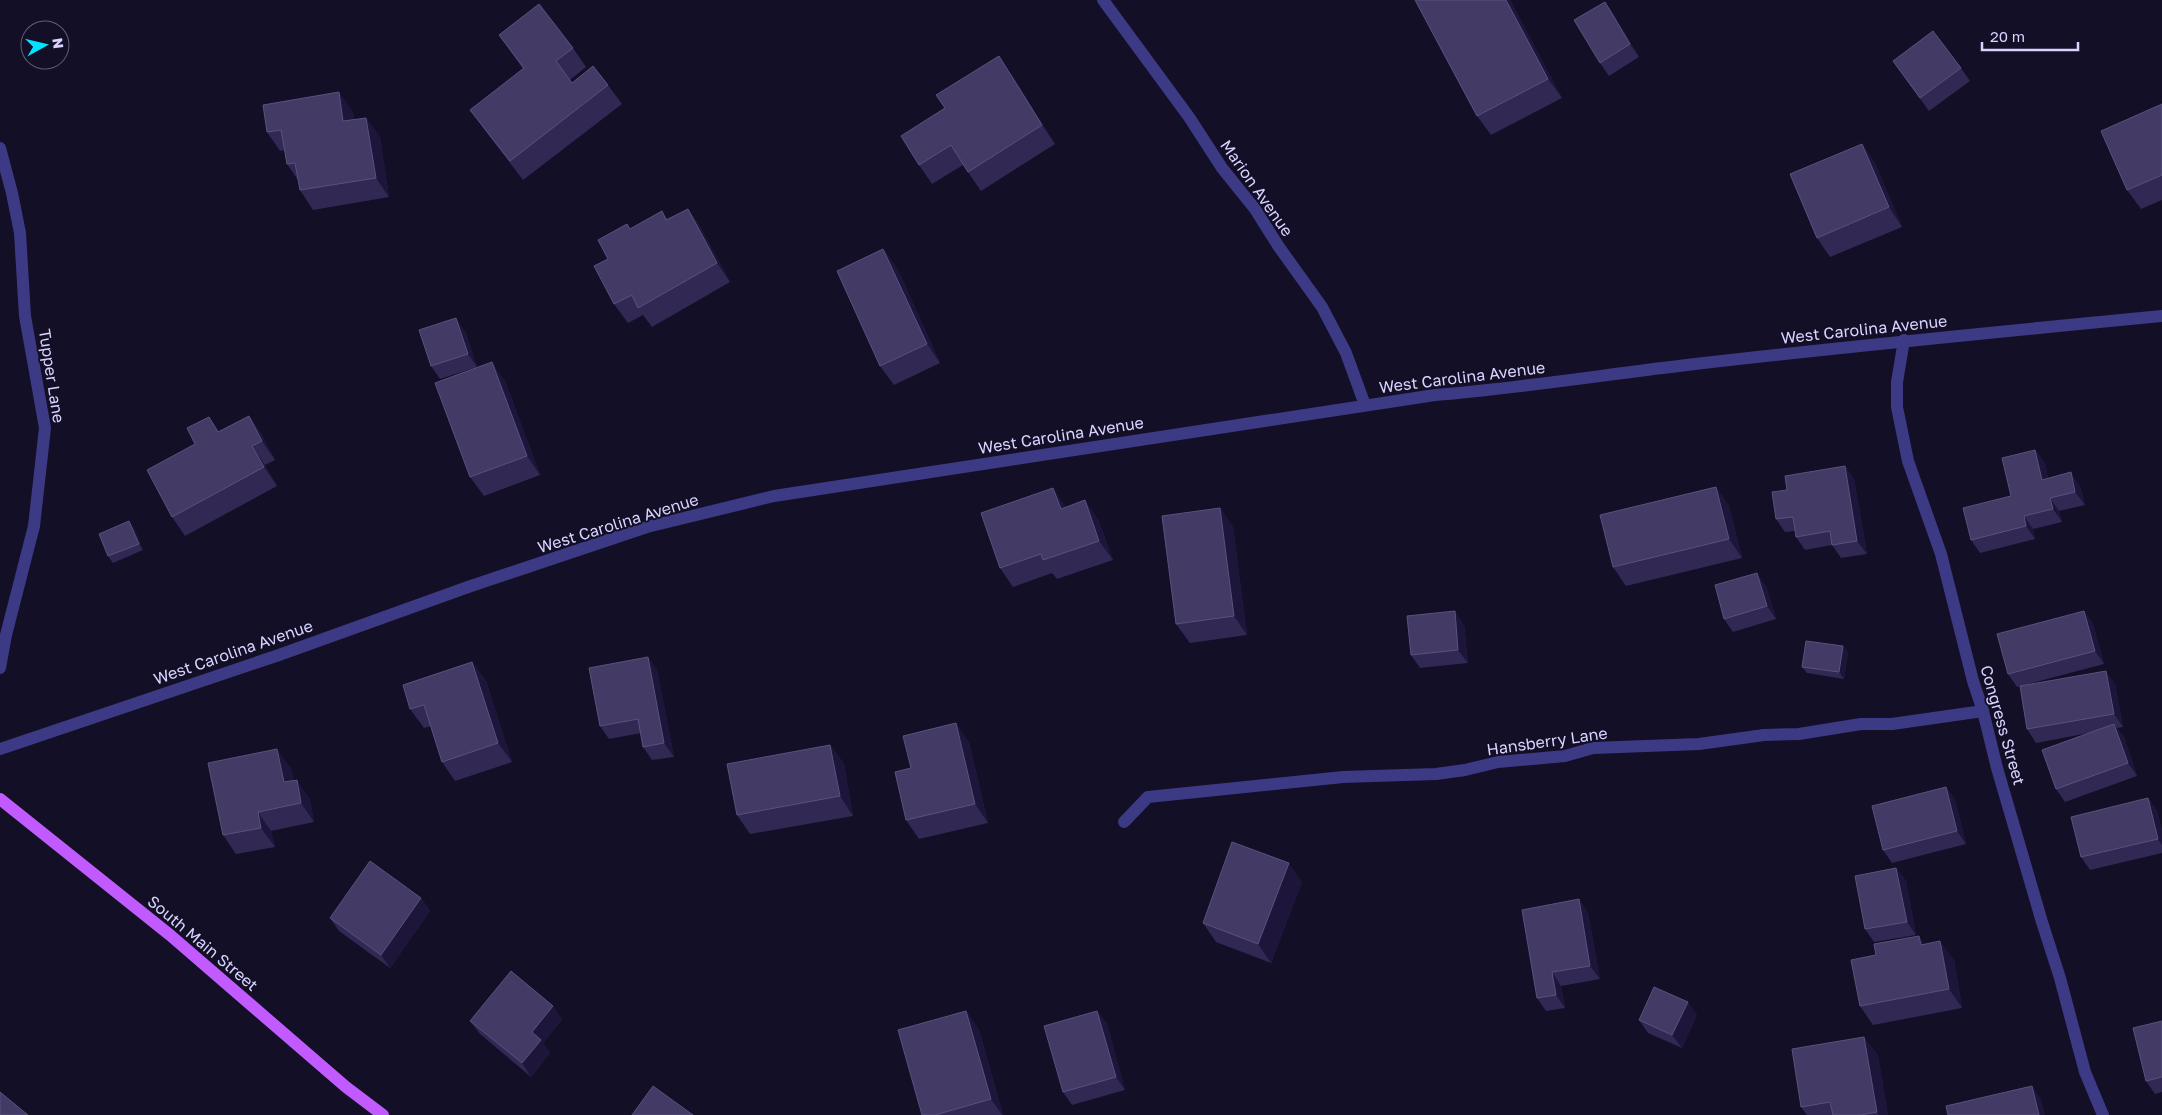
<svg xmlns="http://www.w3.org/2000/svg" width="2162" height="1115" font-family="'Golos Text',sans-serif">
<rect width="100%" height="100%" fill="#130f26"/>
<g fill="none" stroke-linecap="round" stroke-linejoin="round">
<g stroke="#3d3a85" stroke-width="12">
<path d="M 1103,0 L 1189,117 L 1222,168 L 1255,209 L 1279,247 L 1322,307 L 1346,353 L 1365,405"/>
<path d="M 0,148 L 12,193 L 20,233 L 25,316 L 45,428 L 34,526 L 6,635 L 0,668"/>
<path d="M 1904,340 L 1897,382 L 1897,407 L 1908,461 L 1941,554 L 1973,681 L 1983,711 L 1997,768 L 2042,922 L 2060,978 L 2085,1072 L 2103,1115"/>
<path d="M 0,749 L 279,655 L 468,587 L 647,527 L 774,496 L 1435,395 C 1522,388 1608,374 1695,364 C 1850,346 2006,331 2162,316"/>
<path d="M 1124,822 L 1148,797 L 1343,777 L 1436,774 L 1465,770 L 1498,762 L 1565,756 L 1593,748 L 1699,744 L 1764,735 L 1799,734 L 1861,724 L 1892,724 L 1983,711"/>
</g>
<path stroke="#c25bff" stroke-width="12" d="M 0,799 L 170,935 L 346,1087 L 383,1115"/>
</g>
<g fill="#312854">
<path d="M 1415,0 L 1510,0 L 1562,98 L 1491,135 L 1477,116 Z"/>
<path d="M 1605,2 L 1614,15 L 1639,57 L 1609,76 L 1600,63 Z"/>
<path d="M 499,35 L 573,48 L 586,67 L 570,80 L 572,83 L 608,85 L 622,104 L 523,180 L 484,129 L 470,110 L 523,69 Z"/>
<path d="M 1893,61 L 1961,68 L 1970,81 L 1929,111 Z"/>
<path d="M 1012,75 L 1055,144 L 981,191 L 963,165 L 932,184 L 919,165 Z"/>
<path d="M 2162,104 L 2162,200 L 2141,209 L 2127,190 Z"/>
<path d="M 353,112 L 354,120 L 366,118 L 380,137 L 389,197 L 313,210 L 300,190 L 298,180 L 287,164 L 285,150 L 280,151 L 267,132 Z"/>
<path d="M 1862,144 L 1875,163 L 1902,227 L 1830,257 L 1817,238 Z"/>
<path d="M 688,209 L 701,228 L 730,282 L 652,327 L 643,315 L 628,323 L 614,304 L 608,259 L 631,228 L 662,211 L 668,220 Z"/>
<path d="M 883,249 L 897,268 L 940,363 L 894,385 L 880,366 Z"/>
<path d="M 465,331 L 477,367 L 440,379 L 431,366 Z"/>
<path d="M 505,381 L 540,475 L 484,496 L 470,477 Z"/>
<path d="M 249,416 L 262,435 L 275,460 L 265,465 L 277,486 L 185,536 L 172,517 L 220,431 Z"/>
<path d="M 2035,450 L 2045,463 L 2048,478 L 2080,486 L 2085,505 L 2059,511 L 2062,522 L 2033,529 L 2035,539 L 1980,553 L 1971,540 L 2011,496 Z"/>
<path d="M 1845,466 L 1854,479 L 1867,554 L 1841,558 L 1832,545 L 1805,550 L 1796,537 L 1795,531 L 1785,532 L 1776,519 L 1787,490 Z"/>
<path d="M 1716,487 L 1729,506 L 1742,558 L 1626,586 L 1613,567 Z"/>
<path d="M 1066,507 L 1098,519 L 1113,560 L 1057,579 L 1052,573 L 1013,587 L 1000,568 Z"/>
<path d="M 1220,508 L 1233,527 L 1247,635 L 1190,643 L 1176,624 Z"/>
<path d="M 134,528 L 143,550 L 113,563 L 108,556 Z"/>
<path d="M 1766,586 L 1776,619 L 1733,632 L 1724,619 Z"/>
<path d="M 2084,611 L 2093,624 L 2104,664 L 2017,687 L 2008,674 Z"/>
<path d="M 1464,625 L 1468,663 L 1420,668 L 1411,655 Z"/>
<path d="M 1843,646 L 1848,653 L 1844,679 L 1807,673 L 1802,667 Z"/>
<path d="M 648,657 L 657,670 L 674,757 L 652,760 L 643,747 L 641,733 L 609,739 L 600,726 Z"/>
<path d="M 472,662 L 486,681 L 512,762 L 455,781 L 442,762 L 431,726 L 424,728 L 410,709 Z"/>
<path d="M 2115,684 L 2123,727 L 2117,728 L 2124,737 L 2137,776 L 2065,802 L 2056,789 L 2089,733 L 2036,743 L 2027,729 Z"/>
<path d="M 969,742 L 988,823 L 919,839 L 906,820 Z"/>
<path d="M 830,745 L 844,764 L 853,816 L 750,834 L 737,815 Z"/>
<path d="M 291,768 L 293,780 L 310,799 L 314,822 L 271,831 L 275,847 L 236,854 L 223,835 Z"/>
<path d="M 1946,787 L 1955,800 L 1966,844 L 1892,863 L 1883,850 Z"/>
<path d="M 2148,798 L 2157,811 L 2162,831 L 2162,853 L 2090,870 L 2081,857 Z"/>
<path d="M 1896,868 L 1906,881 L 1916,935 L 1874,942 L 1865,929 Z"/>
<path d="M 1302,882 L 1271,963 L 1216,942 L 1203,923 Z"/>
<path d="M 421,898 L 430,911 L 390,968 L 339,931 L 330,918 Z"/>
<path d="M 1579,899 L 1588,913 L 1600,979 L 1561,986 L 1565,1008 L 1546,1011 L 1537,998 Z"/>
<path d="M 1925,944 L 1954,960 L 1962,1008 L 1873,1025 L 1860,1006 L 1876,955 Z"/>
<path d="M 966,1011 L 979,1030 L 1003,1115 L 922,1115 Z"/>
<path d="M 1097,1011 L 1107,1024 L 1125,1090 L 1072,1105 L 1063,1092 Z"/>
<path d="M 1697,1015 L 1682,1048 L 1648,1033 L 1639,1020 Z"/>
<path d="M 562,1019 L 543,1043 L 550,1053 L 531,1077 L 480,1034 L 470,1021 Z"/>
<path d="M 2162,1021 L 2162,1092 L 2155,1094 L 2146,1081 Z"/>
<path d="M 1864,1037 L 1878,1056 L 1888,1115 L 1807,1115 L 1801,1107 Z"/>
</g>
<g fill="#1d163a">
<path d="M 1506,0 L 1510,0 L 1562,98 L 1548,79 Z"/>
<path d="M 1605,2 L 1614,15 L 1639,57 L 1630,44 Z"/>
<path d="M 999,56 L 1012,75 L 1055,144 L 1042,125 Z"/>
<path d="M 339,92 L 353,112 L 357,140 L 343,121 Z"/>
<path d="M 366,118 L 380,137 L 389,197 L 376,178 Z"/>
<path d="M 1862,144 L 1875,163 L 1902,227 L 1889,207 Z"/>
<path d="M 688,209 L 701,228 L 730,282 L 717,263 Z"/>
<path d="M 883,249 L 897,268 L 940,363 L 927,344 Z"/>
<path d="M 456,318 L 465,331 L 477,367 L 468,354 Z"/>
<path d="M 492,362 L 505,381 L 540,475 L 527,456 Z"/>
<path d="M 249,416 L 262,435 L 275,460 L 262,441 Z"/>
<path d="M 209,417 L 223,436 L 218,432 Z"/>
<path d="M 252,446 L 265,465 L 277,486 L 264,467 Z"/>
<path d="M 2035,450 L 2045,463 L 2051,493 L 2042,480 Z"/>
<path d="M 1845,466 L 1854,479 L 1867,554 L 1857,541 Z"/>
<path d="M 2071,472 L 2080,486 L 2085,505 L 2075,492 Z"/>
<path d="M 1716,487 L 1729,506 L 1742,558 L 1729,539 Z"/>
<path d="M 1053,488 L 1066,507 L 1061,509 Z"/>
<path d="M 2050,498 L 2059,511 L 2062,522 L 2053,509 Z"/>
<path d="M 1085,500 L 1098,519 L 1113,560 L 1099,541 Z"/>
<path d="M 1220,508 L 1233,527 L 1247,635 L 1234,616 Z"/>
<path d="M 2024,516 L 2033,529 L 2035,539 L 2026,526 Z"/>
<path d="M 129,521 L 134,528 L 143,550 L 139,544 Z"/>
<path d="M 1757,573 L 1766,586 L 1776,619 L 1767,606 Z"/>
<path d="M 1455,611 L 1464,625 L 1468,663 L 1458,650 Z"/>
<path d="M 2084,611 L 2093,624 L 2104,664 L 2095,651 Z"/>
<path d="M 1843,646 L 1848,653 L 1844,679 L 1839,672 Z"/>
<path d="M 648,657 L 657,670 L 674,757 L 664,743 Z"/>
<path d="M 472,662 L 486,681 L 512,762 L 498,743 Z"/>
<path d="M 2106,671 L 2115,684 L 2123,727 L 2114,714 Z"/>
<path d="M 956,723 L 969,742 L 988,823 L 975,804 Z"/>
<path d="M 2114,724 L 2124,737 L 2137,776 L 2128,763 Z"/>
<path d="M 830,745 L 844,764 L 853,816 L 840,796 Z"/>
<path d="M 277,749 L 291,768 L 297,801 L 284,782 Z"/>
<path d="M 297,780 L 310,799 L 314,822 L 301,803 Z"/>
<path d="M 1946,787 L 1955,800 L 1966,844 L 1957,831 Z"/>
<path d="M 2148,798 L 2157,811 L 2162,831 L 2162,845 L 2158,839 Z"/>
<path d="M 258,812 L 271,831 L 275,847 L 261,828 Z"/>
<path d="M 1289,863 L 1302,882 L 1271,963 L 1258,944 Z"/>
<path d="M 1896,868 L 1906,881 L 1916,935 L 1907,922 Z"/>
<path d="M 421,898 L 430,911 L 390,968 L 381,955 Z"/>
<path d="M 1579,899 L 1588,913 L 1600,979 L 1590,966 Z"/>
<path d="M 1919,936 L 1932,955 L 1921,945 Z"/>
<path d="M 1940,941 L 1954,960 L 1962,1008 L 1949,989 Z"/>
<path d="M 1552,972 L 1561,986 L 1565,1008 L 1556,995 Z"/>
<path d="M 1688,1002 L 1697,1015 L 1682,1048 L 1672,1035 Z"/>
<path d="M 553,1006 L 562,1019 L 543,1043 L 550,1053 L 531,1077 L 522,1063 L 532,1032 Z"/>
<path d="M 966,1011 L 979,1030 L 1003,1115 L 1002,1115 L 991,1099 Z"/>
<path d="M 1097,1011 L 1107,1024 L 1125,1090 L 1116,1077 Z"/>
<path d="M 1864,1037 L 1878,1056 L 1888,1115 L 1879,1115 L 1877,1112 Z"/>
<path d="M 2032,1086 L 2041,1099 L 2045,1115 L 2039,1115 Z"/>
</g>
<g fill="#433a66" stroke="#5a527e">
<path d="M 1415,0 L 1506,0 L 1548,79 L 1477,116 Z"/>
<path d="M 1605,2 L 1630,44 L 1600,63 L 1574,20 Z"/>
<path d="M 539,4 L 573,48 L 556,61 L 572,83 L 593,66 L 608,85 L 510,161 L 470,110 L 524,68 L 499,35 Z"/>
<path d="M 1933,31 L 1961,68 L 1920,98 L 1893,61 Z"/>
<path d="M 999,56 L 1042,125 L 968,172 L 951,145 L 919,165 L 901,136 L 945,108 L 936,95 Z"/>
<path d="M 339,92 L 343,121 L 366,118 L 376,178 L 300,190 L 295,163 L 287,164 L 281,130 L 267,132 L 263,105 Z"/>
<path d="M 2162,104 L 2162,175 L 2127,190 L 2101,131 Z"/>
<path d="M 1862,144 L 1889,207 L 1817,238 L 1790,174 Z"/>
<path d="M 688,209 L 717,263 L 638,308 L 632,295 L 614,304 L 594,266 L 608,259 L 598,240 L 627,224 L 630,229 L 662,211 L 666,220 Z"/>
<path d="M 883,249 L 927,344 L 880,366 L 837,271 Z"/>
<path d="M 456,318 L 468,354 L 431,366 L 419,330 Z"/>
<path d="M 492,362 L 527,456 L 470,477 L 435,383 Z"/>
<path d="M 249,416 L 262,441 L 252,446 L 264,467 L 172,517 L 147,470 L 195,444 L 187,428 L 209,417 L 218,432 Z"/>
<path d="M 2035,450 L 2042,480 L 2071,472 L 2075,492 L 2050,498 L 2053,509 L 2024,516 L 2026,526 L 1971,540 L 1963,508 L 2011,496 L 2002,458 Z"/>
<path d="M 1845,466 L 1857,541 L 1832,545 L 1830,531 L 1796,537 L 1793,517 L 1776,519 L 1772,492 L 1787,490 L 1785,476 Z"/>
<path d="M 1716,487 L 1729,539 L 1613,567 L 1600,515 Z"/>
<path d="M 1053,488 L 1061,509 L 1085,500 L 1099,541 L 1043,560 L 1041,554 L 1000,568 L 981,513 Z"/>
<path d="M 1220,508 L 1234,616 L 1176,624 L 1162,516 Z"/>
<path d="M 129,521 L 139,544 L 108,556 L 99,534 Z"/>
<path d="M 1757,573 L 1767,606 L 1724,619 L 1715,585 Z"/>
<path d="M 1455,611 L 1458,650 L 1411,655 L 1407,616 Z"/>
<path d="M 2084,611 L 2095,651 L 2008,674 L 1997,634 Z"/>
<path d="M 1806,641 L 1843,646 L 1839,672 L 1802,667 Z"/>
<path d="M 648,657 L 664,743 L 643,747 L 638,719 L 600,726 L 589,668 Z"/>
<path d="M 472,662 L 498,743 L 442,762 L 424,705 L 410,709 L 403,685 Z"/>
<path d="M 2106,671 L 2114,714 L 2027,729 L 2020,686 Z"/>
<path d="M 956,723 L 975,804 L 906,820 L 895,772 L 911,768 L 903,736 Z"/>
<path d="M 2114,724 L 2128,763 L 2056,789 L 2042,750 Z"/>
<path d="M 830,745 L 840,796 L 737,815 L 727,764 Z"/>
<path d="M 277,749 L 284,782 L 297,780 L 301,803 L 258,812 L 261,828 L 223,835 L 208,763 Z"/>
<path d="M 1946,787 L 1957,831 L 1883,850 L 1872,806 Z"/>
<path d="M 2148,798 L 2158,839 L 2081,857 L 2071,817 Z"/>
<path d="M 1232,842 L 1289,863 L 1258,944 L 1203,923 Z"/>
<path d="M 370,861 L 421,898 L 381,955 L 330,918 Z"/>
<path d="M 1896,868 L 1907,922 L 1865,929 L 1855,876 Z"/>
<path d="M 1579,899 L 1590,966 L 1552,972 L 1556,995 L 1537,998 L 1522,910 Z"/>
<path d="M 1919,936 L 1921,945 L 1940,941 L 1949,989 L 1860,1006 L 1851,960 L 1876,955 L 1874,944 Z"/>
<path d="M 511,971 L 553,1006 L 532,1032 L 541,1040 L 522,1063 L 470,1021 Z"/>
<path d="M 1654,987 L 1688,1002 L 1672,1035 L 1639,1020 Z"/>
<path d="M 966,1011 L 991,1099 L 935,1115 L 922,1115 L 898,1030 Z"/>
<path d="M 1097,1011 L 1116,1077 L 1063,1092 L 1044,1026 Z"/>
<path d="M 2162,1021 L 2162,1077 L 2146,1081 L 2133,1028 Z"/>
<path d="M 1864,1037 L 1877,1112 L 1861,1115 L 1833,1115 L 1830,1102 L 1801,1107 L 1792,1049 Z"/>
<path d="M 653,1086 L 693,1115 L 632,1115 Z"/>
<path d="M 2032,1086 L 2039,1115 L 1948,1115 L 1946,1106 Z"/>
<path d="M 0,1092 L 28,1115 L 0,1115 Z"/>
</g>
<g text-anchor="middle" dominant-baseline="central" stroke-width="4" stroke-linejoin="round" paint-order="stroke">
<g font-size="16" fill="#d9d4ff" stroke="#130f26">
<text transform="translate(1257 188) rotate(55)">Marion Avenue</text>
<text transform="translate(1864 329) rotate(-6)">West Carolina Avenue</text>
<text transform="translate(52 376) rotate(81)">Tupper Lane</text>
<text transform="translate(1462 377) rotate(-7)">West Carolina Avenue</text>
<text transform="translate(1061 435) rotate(-9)">West Carolina Avenue</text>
<text transform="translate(618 523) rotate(-17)">West Carolina Avenue</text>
<text transform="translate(233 652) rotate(-19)">West Carolina Avenue</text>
<text transform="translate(2003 725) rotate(74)">Congress Street</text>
<text transform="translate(1547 741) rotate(-8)">Hansberry Lane</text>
<text transform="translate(203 943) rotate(40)">South Main Street</text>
</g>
</g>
<g transform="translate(45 45) rotate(82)"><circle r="24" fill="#130f26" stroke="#625e7d"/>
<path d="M0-4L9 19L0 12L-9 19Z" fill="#00e5ff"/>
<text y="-8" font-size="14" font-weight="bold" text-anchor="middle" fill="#d9d4ff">N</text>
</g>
<path d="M1982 42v8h96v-8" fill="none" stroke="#d9d4ff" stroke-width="2.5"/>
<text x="1990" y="42" font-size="15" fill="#d9d4ff" stroke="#130f26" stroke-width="4" paint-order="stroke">20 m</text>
</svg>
